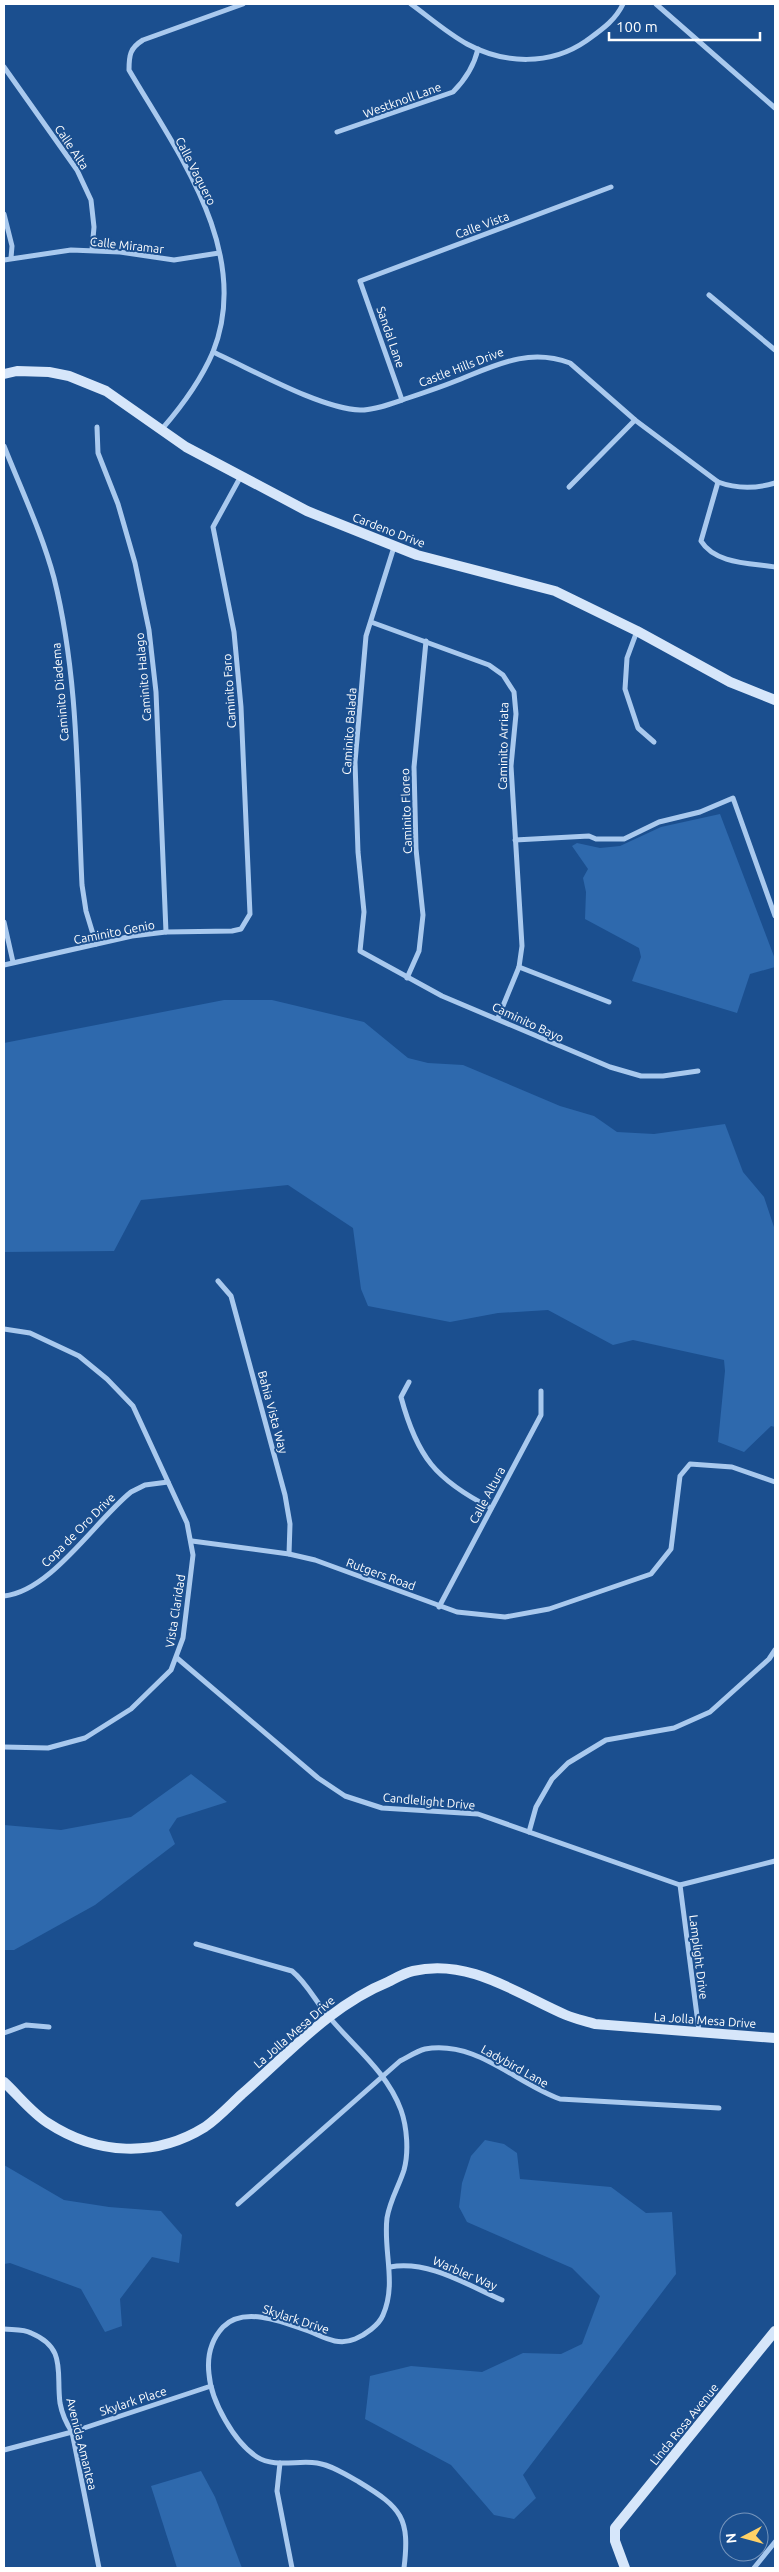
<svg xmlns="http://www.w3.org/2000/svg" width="779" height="2572" font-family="Ubuntu,sans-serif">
<rect width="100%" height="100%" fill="#1b4f8f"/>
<g fill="#2e69ad">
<path d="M 720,814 L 775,959 L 775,967 L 750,974 L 737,1013 L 632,981 L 641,957 L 639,948 L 585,919 L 586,892 L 583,878 L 588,869 L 572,846 L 577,843 L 600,848 L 620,846 L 661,827 Z"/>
<path d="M 224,1000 L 272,1000 L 364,1022 L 408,1058 L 428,1063 L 463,1065 L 560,1106 L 594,1116 L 617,1132 L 654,1134 L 725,1124 L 743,1172 L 764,1197 L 775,1230 L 775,1427 L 771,1426 L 744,1452 L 718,1442 L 725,1371 L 724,1360 L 633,1340 L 613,1345 L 548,1310 L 498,1313 L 450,1322 L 368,1306 L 361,1289 L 353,1228 L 288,1185 L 141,1200 L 114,1251 L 4,1252 L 4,1043 Z"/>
<path d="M 191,1774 L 227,1802 L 177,1818 L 169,1830 L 175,1844 L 95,1905 L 14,1950 L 4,1950 L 4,1825 L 61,1830 L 131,1817 Z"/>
<path d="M 485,2140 L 504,2144 L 517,2153 L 520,2179 L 611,2187 L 646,2213 L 672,2212 L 676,2274 L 523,2475 L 536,2498 L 514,2519 L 494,2515 L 451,2465 L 365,2419 L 370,2376 L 411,2366 L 482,2372 L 523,2353 L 561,2354 L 582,2344 L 600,2296 L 572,2268 L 467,2222 L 459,2207 L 462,2183 L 471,2156 Z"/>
<path d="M 4,2165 L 64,2200 L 109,2207 L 161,2211 L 182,2235 L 179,2263 L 152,2257 L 120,2299 L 122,2326 L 105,2332 L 81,2289 L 10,2263 L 4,2264 Z"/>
<path d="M 201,2471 L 215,2497 L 242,2568 L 177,2568 L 151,2486 Z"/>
</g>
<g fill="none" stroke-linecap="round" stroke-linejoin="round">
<g stroke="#a9c9ee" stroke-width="5">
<path d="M 411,4 C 429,17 447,33 467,44 C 504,64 550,66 586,41 C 601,30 615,21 623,4"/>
<path d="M 656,4 L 775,108"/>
<path d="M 4,67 L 77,170 L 91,200 L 94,227 L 92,250"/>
<path d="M 337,132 L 453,92 C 466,79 474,66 478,49"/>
<path d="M 4,214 L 12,246 L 11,258"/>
<path d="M 4,260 L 71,250 L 120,252 L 174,260 L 219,253"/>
<path d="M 709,295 L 775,350"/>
<path d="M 213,352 C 251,369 321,409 360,410 C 376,410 393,403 408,398 C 426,392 444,386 461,379 C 498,364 530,348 570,363 L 635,420 L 718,482 C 737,489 755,489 775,483"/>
<path d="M 402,400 L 360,281 L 611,187"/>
<path d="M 97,427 L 98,453 L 118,504 L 135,563 L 149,630 L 156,692 L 166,932"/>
<path d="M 162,429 C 182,406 201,380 213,352 C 253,252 177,152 129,70 C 129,55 130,48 143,40 L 243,4"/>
<path d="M 4,446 C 21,489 42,533 54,578 C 79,678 77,783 82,885 L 86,911 L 96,944"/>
<path d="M 718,482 L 701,541 C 715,564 751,563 775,567"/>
<path d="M 569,487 L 635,420"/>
<path d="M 394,547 L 366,636 L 355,762 L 358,852 L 364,912 L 360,951 L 442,996 L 610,1067 L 641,1076 L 663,1076 L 698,1071"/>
<path d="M 371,622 L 489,665 L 503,675 L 514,692 L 516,714 L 511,766 L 522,946 L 519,967 L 498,1018"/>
<path d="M 637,631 L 627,658 L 625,689 L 638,728 L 654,742"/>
<path d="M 515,840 L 589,836 L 596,839 L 624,839 L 659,822 L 700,812 L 733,798 L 775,916"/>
<path d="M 4,922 L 13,962"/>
<path d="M 4,965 L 132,936 L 166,932 L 232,931 L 241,929 L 250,914 L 241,707 L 234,632 L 213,527 L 241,476"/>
<path d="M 519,967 L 609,1002"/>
<path d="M 407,978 L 419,951 L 423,915 L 416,849 L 414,767 L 426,641"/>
<path d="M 218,1281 L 231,1296 L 285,1495 L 290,1524 L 289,1554"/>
<path d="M 4,1329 L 30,1333 L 79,1356 L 107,1379 L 133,1406 L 187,1523 L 193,1555 L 183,1638 L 171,1670 L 131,1709 L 85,1738 L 48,1748 L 4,1747"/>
<path d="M 409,1382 L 401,1397 C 417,1457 436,1480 491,1508"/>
<path d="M 192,1541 L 289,1554 L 315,1560 L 457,1612 L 505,1617 L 549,1609 L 651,1574 L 671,1549 L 680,1476 L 690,1464 L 732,1467 L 775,1482"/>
<path d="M 4,1596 C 51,1591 95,1521 131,1492 L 145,1485 L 168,1482"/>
<path d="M 439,1607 L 541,1415 L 541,1391"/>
<path d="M 177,1658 L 318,1778 L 345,1796 L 382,1808 L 478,1814 L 680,1885 L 775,1861"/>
<path d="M 529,1832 L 536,1807 L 552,1779 L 568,1763 L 606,1740 L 674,1728 L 710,1712 L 769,1659 L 775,1650"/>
<path d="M 680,1885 L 699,2031"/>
<path d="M 196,1944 L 292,1971 C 308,1984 316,2003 330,2018 C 355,2048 387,2072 401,2110 C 407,2127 409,2152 404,2170 C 399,2186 390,2200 387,2218 C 383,2251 397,2283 383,2315 C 379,2325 365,2335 355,2339 C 339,2346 325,2338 311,2332 C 286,2323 244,2305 223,2327 C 211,2340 207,2357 209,2374 C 211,2401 234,2442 257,2457 C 274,2468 298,2460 317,2463 C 331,2465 347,2475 359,2482 C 402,2508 410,2518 404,2568"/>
<path d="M 4,2033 L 26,2025 L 49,2027"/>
<path d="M 238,2204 L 400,2061 C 408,2057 417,2051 425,2049 C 477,2040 515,2083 560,2099 L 719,2108"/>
<path d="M 390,2267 C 429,2260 467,2285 502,2300"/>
<path d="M 4,2329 C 12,2330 24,2329 31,2333 C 67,2348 56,2372 60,2403 C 62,2414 66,2423 72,2432 L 99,2568"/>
<path d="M 4,2450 L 72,2432 L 211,2386"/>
<path d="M 280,2463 L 277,2491 L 292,2568"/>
<path d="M 754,2568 L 775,2542"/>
</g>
<g stroke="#d6e6fa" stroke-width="10">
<path d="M 4,374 L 17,371 L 49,372 L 69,376 L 106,391 L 186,447 L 307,511 L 417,555 L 555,591 L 637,631 L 730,682 L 775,700"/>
<path d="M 4,2082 C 18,2095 32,2113 48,2123 C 97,2155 155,2158 205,2127 C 218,2118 230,2105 242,2094 C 288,2054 331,2005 388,1982 C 396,1978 404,1973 413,1971 C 470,1958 517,1994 566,2015 C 575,2019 586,2021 595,2024 L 775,2038"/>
<path d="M 625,2568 L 615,2541 L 615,2528 L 775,2331"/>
</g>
</g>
<g text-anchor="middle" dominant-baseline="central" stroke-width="4" stroke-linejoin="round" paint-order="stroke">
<g font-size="12" fill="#fff" stroke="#1b4f8f">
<text transform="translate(402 100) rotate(-20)">Westknoll Lane</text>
<text transform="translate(72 147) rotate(56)">Calle Alta</text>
<text transform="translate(196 171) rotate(63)">Calle Vaquero</text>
<text transform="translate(482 225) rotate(-20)">Calle Vista</text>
<text transform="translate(127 245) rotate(6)">Calle Miramar</text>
<text transform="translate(391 337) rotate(71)">Sandal Lane</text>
<text transform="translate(461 367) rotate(-21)">Castle Hills Drive</text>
<text transform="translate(389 530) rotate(21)">Cardeno Drive</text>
<text transform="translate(143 677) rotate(-95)">Caminito Halago</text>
<text transform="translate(229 691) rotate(-94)">Caminito Faro</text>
<text transform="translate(60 692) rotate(-95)">Caminito Diadema</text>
<text transform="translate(349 731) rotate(-86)">Caminito Balada</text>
<text transform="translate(503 746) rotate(-89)">Caminito Arriata</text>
<text transform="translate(406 811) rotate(-92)">Caminito Floreo</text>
<text transform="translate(114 932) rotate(-11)">Caminito Genio</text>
<text transform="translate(528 1022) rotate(25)">Caminito Bayo</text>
<text transform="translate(273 1412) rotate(75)">Bahia Vista Way</text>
<text transform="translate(487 1495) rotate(-62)">Calle Altura</text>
<text transform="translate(78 1530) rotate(-45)">Copa de Oro Drive</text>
<text transform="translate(381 1574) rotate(20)">Rutgers Road</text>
<text transform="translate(175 1611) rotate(-81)">Vista Claridad</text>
<text transform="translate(429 1801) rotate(5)">Candlelight Drive</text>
<text transform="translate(699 1957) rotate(83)">Lamplight Drive</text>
<text transform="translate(705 2020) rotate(4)">La Jolla Mesa Drive</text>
<text transform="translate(294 2032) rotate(-41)">La Jolla Mesa Drive</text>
<text transform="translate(515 2066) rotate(29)">Ladybird Lane</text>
<text transform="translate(465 2273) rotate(23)">Warbler Way</text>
<text transform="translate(296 2319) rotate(18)">Skylark Drive</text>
<text transform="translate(133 2401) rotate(-18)">Skylark Place</text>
<text transform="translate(684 2424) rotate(-51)">Linda Rosa Avenue</text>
<text transform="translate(82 2444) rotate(76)">Avenida Amantea</text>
</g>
</g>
<rect width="779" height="2572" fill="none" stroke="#ffffff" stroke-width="10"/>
<g transform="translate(744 2537) rotate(264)"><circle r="24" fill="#1b4f8f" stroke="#7695bc"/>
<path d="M0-4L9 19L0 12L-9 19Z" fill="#ffd166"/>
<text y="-8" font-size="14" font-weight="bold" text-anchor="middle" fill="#ffffff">N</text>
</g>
<path d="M609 32v8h151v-8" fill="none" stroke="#ffffff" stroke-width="2.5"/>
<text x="616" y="32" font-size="15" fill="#ffffff" stroke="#1b4f8f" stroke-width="4" paint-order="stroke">100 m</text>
</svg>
